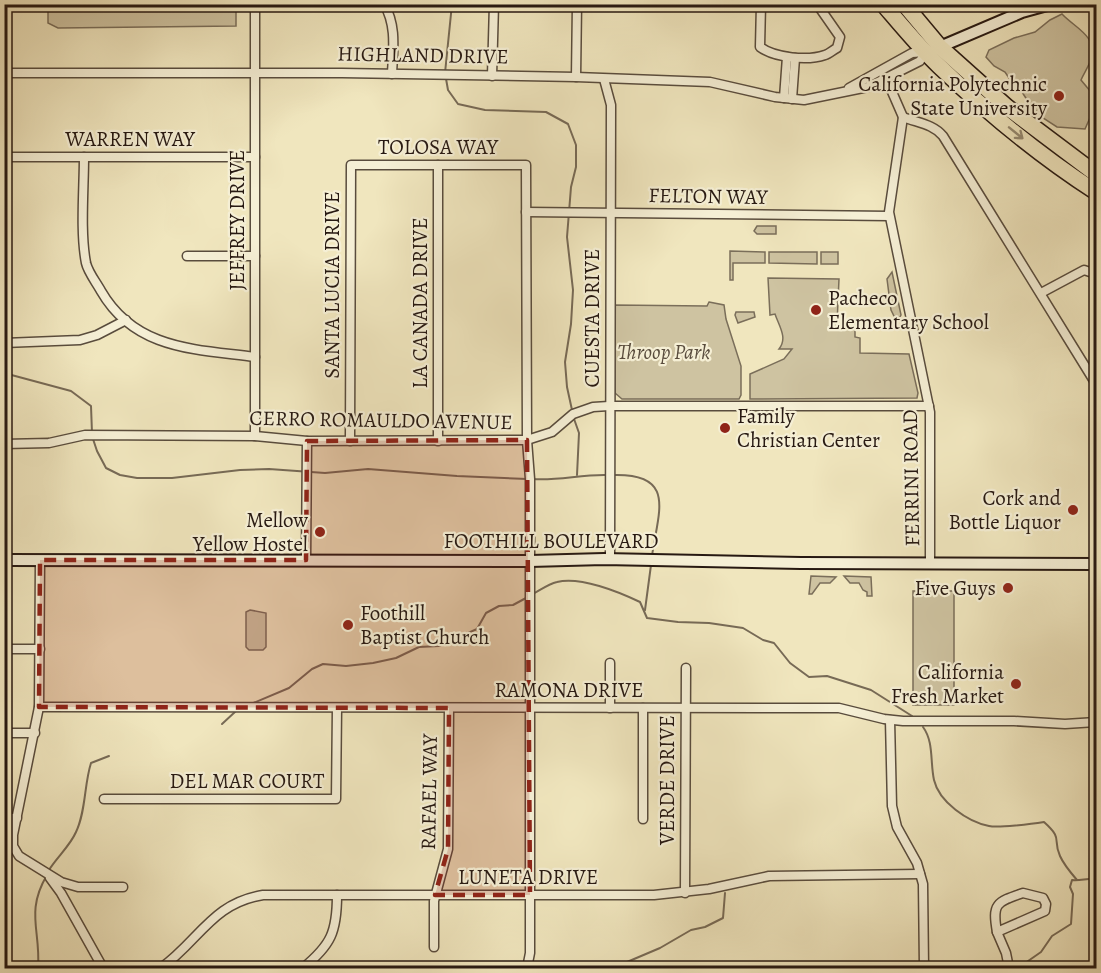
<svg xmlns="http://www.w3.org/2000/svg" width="1101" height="973" font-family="Alegreya,serif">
<rect width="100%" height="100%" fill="#f0e6be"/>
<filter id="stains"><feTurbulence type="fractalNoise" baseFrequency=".00333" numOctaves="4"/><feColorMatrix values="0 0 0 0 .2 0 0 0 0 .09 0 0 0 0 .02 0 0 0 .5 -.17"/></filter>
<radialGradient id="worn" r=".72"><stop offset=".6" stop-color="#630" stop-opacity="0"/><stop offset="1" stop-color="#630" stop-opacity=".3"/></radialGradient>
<g fill="#cec3a1" stroke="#7a6e5a" stroke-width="1.5">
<path d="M 48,5 L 236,5 L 236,26 L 58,28 L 48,23 Z"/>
<path d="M 1062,14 C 1075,28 1098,36 1091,59 C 1089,66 1084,73 1081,80 L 1096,98 L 1096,104 L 1085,129 L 1057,127 L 1043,118 L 1031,106 L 1022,92 L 1011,81 L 1005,72 L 994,66 L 986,57 L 989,50 L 1014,38 L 1035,32 L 1050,20 Z"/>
<path d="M 757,226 L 776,226 L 776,234 L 757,234 L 754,231 Z"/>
<path d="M 730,251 L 765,252 L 765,263 L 733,263 L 733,280 L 730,280 Z"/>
<path d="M 769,252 L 817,252 L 817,264 L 769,263 Z"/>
<rect x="821" y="252" width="17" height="12"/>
<path d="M 892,272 L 901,315 L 900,317 L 894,316 L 891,310 L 887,279 Z"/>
<path d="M 768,278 L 839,279 L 837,324 L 855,324 L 855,337 L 860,338 L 860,353 L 909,354 L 918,393 L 917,398 L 750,399 L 750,374 L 784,359 L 792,349 L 779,349 C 788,338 779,326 775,314 L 770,315 Z"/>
<path d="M 709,302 L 724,305 L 726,319 L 741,366 L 741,395 L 739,399 L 622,399 L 615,393 L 614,305 L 707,306 Z"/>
<path d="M 736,312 L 754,312 L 755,317 L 738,323 L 735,315 Z"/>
<path d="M 811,576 L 836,577 L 830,583 L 820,583 L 812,594 L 809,594 Z"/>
<path d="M 844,576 L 871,577 L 872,596 L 867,596 L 867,592 L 863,590 L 859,583 L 850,583 Z"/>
<rect x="913" y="591" width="41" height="114"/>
<path d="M 250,610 L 266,613 L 266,647 L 263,650 L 249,650 L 246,647 L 246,612 Z"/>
</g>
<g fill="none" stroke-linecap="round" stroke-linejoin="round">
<g stroke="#776a56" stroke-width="2">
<path d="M 452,4 L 445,73 L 448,90 L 458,104 L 485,110 L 546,112 L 568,124 L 576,145 L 576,167 L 571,187 L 567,237 L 573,290 L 571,324 L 565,362 L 567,387 L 572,410"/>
<path d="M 4,373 L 71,391 L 91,406 L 92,433"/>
<path d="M 573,416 L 579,433 L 577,475"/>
<path d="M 93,439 L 97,451 L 106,468 L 120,475 L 137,478 L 172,478 L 240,470 L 269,469 L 325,473 L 368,469 L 457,476 L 527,479"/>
<path d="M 613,475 C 677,473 658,512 652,556"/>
<path d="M 533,479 C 558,481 582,474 608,475"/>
<path d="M 531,595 C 539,591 548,584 557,582 C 580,576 619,592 640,602 L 647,618 L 678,622 L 709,623 L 743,628 L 763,640 L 774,643 L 790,663 L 809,677 L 827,676 L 871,690 L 912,716"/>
<path d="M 645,610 L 651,565"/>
<path d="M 251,704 L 289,688 L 312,669 L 323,664 L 346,666 L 373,663 L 396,658 L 419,647 L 439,646 L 477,629 L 486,613 L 499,606 L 513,605 L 526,598"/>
<path d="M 222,724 L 236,711"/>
<path d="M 923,727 C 934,742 930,762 934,780 C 939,802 968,822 989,826 C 998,828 1032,824 1044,822 C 1064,840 1052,838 1060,856 C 1064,865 1071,873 1077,880"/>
<path d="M 49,870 C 57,857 70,846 76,832 C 86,811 84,785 91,763 L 109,756"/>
<path d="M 38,968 C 41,931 25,912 47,875"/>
<path d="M 619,968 L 627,962 L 660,948 L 691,930 L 705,927 L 723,918 L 725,893"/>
<path d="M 1018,968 L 1041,952 L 1052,936 L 1071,924 L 1073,894 L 1070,887 L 1072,880 C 1080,881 1088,878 1096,879"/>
</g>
<defs>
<g id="street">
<path d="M 384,4 C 397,26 393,50 392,74"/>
<path d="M 761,4 L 760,47 C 775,58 808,61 825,55 C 829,54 833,50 837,48 L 840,37 L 817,4"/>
<path d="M 4,73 L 342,73 L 576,77 L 710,82 L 775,97 L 804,100 L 868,87 L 920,61 L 926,51"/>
<path d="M 492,76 L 494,4"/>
<path d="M 576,77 L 577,4"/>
<path d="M 886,78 L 903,117 L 889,212 L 930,412 L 930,563"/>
<path d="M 604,79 L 611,105 L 610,560"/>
<path d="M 849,88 L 912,53 L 926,52"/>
<path d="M 784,98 L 787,57"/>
<path d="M 792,99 L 795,58"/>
<path d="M 903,117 C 918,123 933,124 943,136 L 1096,384"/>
<path d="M 4,157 L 255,157"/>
<path d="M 84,157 C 84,189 80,232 86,263 C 88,272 96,282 101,291 C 135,350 195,349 255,357"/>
<path d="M 526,212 L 889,216"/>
<path d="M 187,256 L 255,256"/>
<path d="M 1041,293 L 1084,270 L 1096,274"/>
<path d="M 4,343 L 80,340 L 97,335 L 126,320"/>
<path d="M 255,436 L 255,4"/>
<path d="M 350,441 L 351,165 L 526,165 L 527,440 L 530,479 L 530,953 L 527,968"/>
<path d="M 438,441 L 438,165"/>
<path d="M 4,444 L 49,443 L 85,435 L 255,436 L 307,441 L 527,440 L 552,432 L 573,414 L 593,407 L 609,406 L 929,406"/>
<path d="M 40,560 L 39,707 L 13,835 L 13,846 L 19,856 L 61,882 L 78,887 L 123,887"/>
<path d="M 306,560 L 307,441"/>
<path d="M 4,649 L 40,649"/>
<path d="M 39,707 L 839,708 L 884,719 L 903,721 L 1014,721 L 1065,724 L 1096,722"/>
<path d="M 610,708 L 610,663"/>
<path d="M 890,720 L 892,806 L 897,827 L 917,863 L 923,884 L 924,968"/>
<path d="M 4,733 L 35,733"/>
<path d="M 104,799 L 336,799 L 337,708"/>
<path d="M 4,818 L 17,818"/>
<path d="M 643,819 L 643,708"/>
<path d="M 4,859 L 11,839"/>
<path d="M 50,878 L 61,893 L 103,968"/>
<path d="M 685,893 L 686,668"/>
<path d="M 1023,893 L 1043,898 L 1046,904 L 1045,911 L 997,932 C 992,904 996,902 1023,893 Z"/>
<path d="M 997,932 L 1006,953 L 1009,968"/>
<path d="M 434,947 L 434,901 L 448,849 L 449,708"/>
<path d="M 161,968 C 199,941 212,903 263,895 L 654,895 L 709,889 L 769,876 L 920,874"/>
<path d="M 303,968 C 331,945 337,932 337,895"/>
</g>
<g id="secondary">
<path d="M 935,49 L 1022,12 L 1051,4"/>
<path d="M 4,560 L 530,561 L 604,559 L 801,563 L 1096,564"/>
</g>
<g id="highway">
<path d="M 883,4 C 901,25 919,47 939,66 C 987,112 1040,156 1096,192"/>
<path d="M 904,4 L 940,47 L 1007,107 L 1096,174"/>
</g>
</defs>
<use href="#street" stroke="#594c3d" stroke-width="11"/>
<use href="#secondary" stroke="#271912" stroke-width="14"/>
<use href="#highway" stroke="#271912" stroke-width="18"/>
<use href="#street" stroke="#f5efd5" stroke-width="8"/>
<use href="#secondary" stroke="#f5efd5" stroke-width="10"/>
<use href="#highway" stroke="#f0e6be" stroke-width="15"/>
</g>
<defs><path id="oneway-shaft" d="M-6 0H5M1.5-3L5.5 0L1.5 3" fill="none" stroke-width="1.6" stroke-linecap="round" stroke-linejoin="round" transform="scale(1.5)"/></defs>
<use stroke="#968a71" href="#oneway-shaft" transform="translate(1016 133) rotate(39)"/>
<path fill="#8f2418" fill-opacity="0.2" stroke="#8f2418" stroke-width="4.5" stroke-dasharray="12 8" stroke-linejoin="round" d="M 527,440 L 530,895 L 435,895 L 448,849 L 449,708 L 39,707 L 40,560 L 306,560 L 307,441 Z"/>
<g fill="#8f2418" stroke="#f5efd5" stroke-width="2">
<circle cx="1059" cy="96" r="6"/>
<circle cx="816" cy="310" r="6"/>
<circle cx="725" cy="428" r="6"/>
<circle cx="1073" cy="510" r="6"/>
<circle cx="320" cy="532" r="6"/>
<circle cx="1008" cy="588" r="6"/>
<circle cx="348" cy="625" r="6"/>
<circle cx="1016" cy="684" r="6"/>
</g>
<g text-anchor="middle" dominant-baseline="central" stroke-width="4.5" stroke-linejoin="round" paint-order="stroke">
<g font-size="21" fill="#271912" stroke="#f5efd5">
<text transform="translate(423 55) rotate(1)">HIGHLAND DRIVE</text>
<text x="130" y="139">WARREN WAY</text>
<text x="438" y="147">TOLOSA WAY</text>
<text transform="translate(708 196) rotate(1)">FELTON WAY</text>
<text transform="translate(237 220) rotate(-90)">JEFFREY DRIVE</text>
<text transform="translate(332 285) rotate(-90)">SANTA LUCIA DRIVE</text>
<text transform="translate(420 303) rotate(-90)">LA CANADA DRIVE</text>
<text transform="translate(592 318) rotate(-90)">CUESTA DRIVE</text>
<text transform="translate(381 420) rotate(1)">CERRO ROMAULDO AVENUE</text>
<text transform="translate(911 478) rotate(-91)">FERRINI ROAD</text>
<text x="551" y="541">FOOTHILL BOULEVARD</text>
<text x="569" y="690">RAMONA DRIVE</text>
<text transform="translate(667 780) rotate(-90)">VERDE DRIVE</text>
<text x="247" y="781">DEL MAR COURT</text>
<text transform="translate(429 792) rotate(-89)">RAFAEL WAY</text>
<text x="528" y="877">LUNETA DRIVE</text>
</g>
<g font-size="21" fill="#271912" stroke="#f5efd5" text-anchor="end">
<text x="1047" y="84">California Polytechnic<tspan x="1047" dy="24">State University</tspan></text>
<text x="828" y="298" text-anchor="start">Pacheco<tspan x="828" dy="24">Elementary School</tspan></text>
<text x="737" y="416" text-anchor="start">Family<tspan x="737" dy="24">Christian Center</tspan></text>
<text x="1061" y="498">Cork and<tspan x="1061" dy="24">Bottle Liquor</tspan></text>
<text x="308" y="520">Mellow<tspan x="308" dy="24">Yellow Hostel</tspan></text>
<text x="996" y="588">Five Guys</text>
<text x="360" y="613" text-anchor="start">Foothill<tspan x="360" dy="24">Baptist Church</tspan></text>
<text x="1004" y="672">California<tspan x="1004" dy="24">Fresh Market</tspan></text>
</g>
<g font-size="21" font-style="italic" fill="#594c3d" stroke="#f5efd5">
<text x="664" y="352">Throop Park</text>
</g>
</g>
<rect width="1101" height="973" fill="none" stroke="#f0e6be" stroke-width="24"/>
<rect x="6" y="6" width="1089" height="961" fill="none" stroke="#271912" stroke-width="3"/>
<rect x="12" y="12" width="1077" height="949" fill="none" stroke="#271912" stroke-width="1.5"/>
<rect width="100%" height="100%" filter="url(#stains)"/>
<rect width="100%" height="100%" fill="url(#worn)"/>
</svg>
